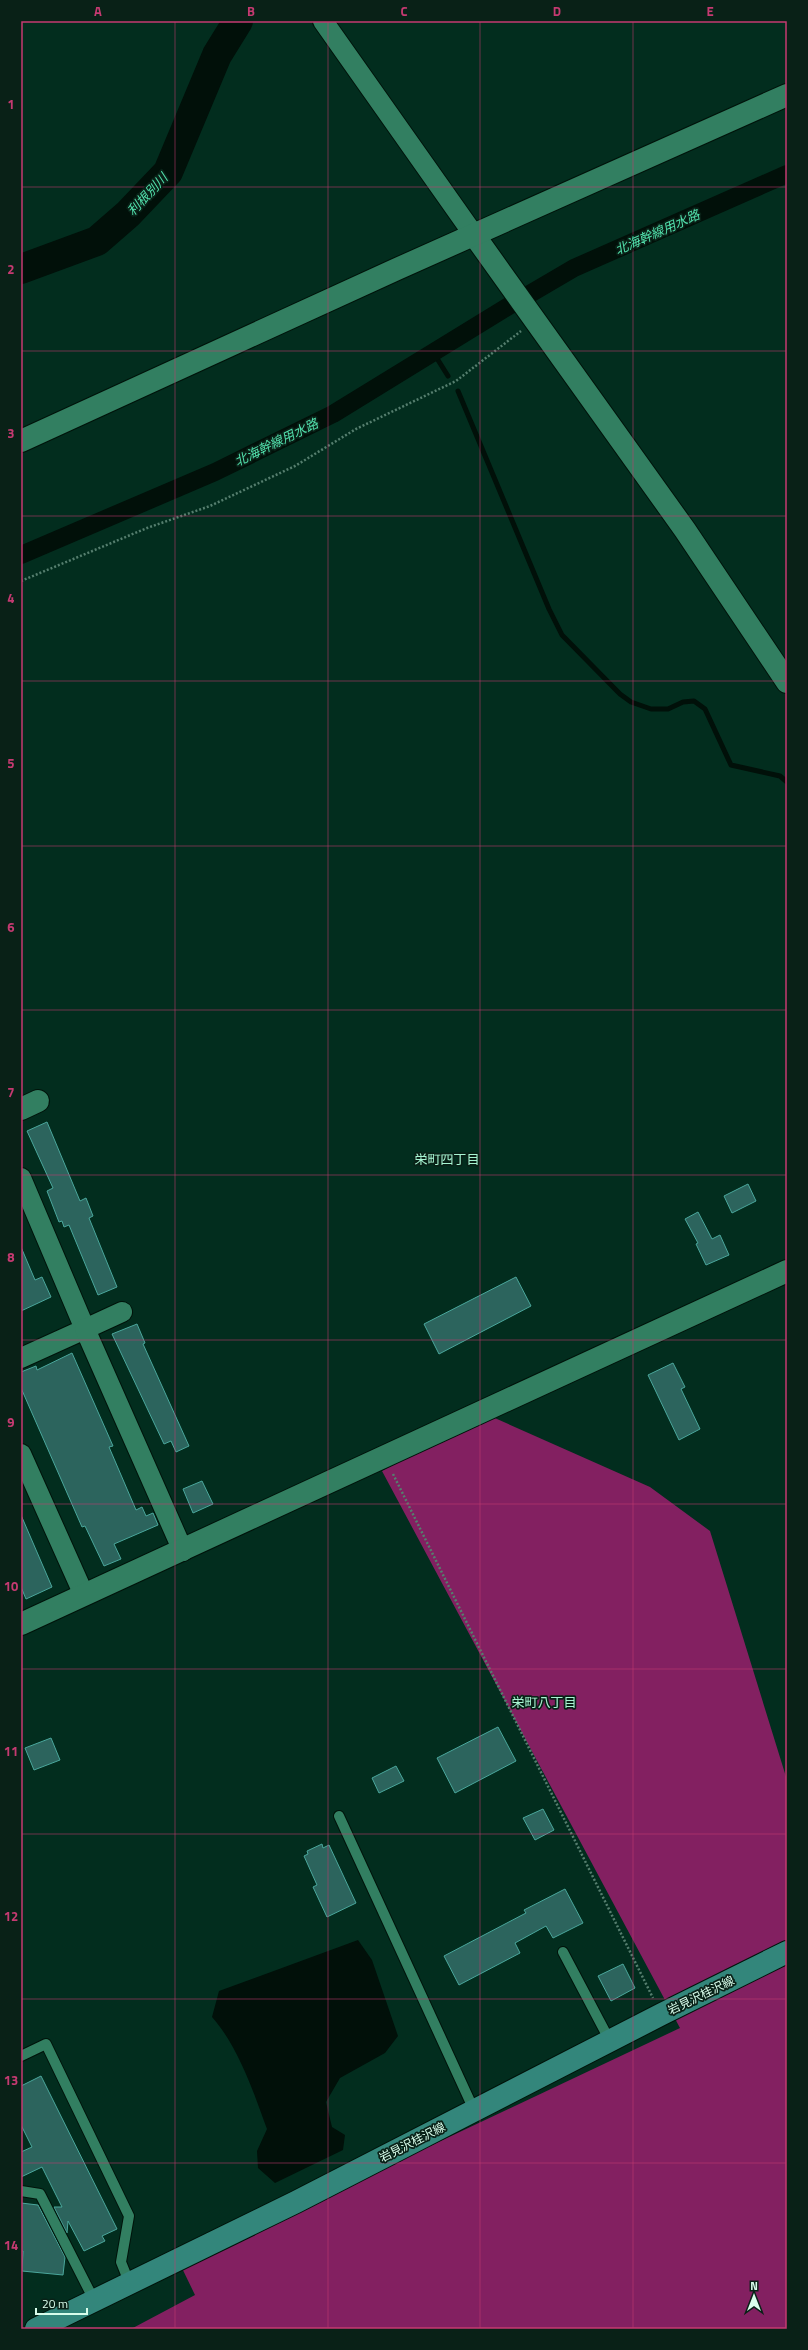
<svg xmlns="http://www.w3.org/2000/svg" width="808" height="2350" font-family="'Titillium Web','Noto Sans JP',sans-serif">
<rect width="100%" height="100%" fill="#022d1e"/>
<path fill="#832061" d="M 488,1415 L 650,1487 L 710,1531 L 787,1780 L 787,2329 L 131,2329 L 195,2295 L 180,2264 L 680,2028 L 382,1471 Z"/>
<path fill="#011009" d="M 358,1940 L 372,1960 L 398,2036 L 385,2053 L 340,2078 L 326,2102 L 332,2127 L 345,2135 L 343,2150 L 275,2183 L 258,2168 L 257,2151 L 267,2129 C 254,2093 238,2046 212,2017 L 219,1991 Z"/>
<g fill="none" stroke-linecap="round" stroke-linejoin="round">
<g stroke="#011009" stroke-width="5">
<path d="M 433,352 L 448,376"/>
<path d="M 458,391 L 549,609 L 562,635 L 620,694 L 631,702 L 651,709 L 668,709 L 683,702 L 694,701 L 705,709 L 731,765 L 780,776 L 787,782"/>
</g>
<g stroke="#011009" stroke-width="18">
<path d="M 528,295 L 574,268 L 787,174"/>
<path d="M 21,555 L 215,472 L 333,414 L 517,301"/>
</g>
<path stroke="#011009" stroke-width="30" d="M 21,269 L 97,241 L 128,214 L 168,172 L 217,55 L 238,21"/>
</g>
<g fill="#2c645d" stroke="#4aa79c">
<path d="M 47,1122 L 80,1201 L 86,1198 L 93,1216 L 89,1218 L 117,1287 L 98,1295 L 69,1225 L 64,1227 L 62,1221 L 59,1222 L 47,1191 L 53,1188 L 27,1131 Z"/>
<path d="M 748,1184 L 756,1201 L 732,1213 L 724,1196 Z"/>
<path d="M 698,1212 L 712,1239 L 720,1235 L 729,1255 L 706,1265 L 696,1244 L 698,1243 L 685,1219 Z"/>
<path d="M 21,1247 L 35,1280 L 42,1277 L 51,1297 L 21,1311 Z"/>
<path d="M 516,1277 L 531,1306 L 439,1354 L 424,1324 Z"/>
<path d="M 137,1324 L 145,1343 L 143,1344 L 189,1446 L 176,1452 L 171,1441 L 164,1444 L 112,1334 Z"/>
<path d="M 72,1353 L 113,1446 L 109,1447 L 136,1510 L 142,1507 L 146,1516 L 153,1513 L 158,1525 L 114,1544 L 121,1559 L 104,1566 L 85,1526 L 82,1527 L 21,1388 L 21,1372 L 36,1366 L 37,1370 Z"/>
<path d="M 673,1363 L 685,1387 L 681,1389 L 700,1429 L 679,1440 L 648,1375 Z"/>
<path d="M 202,1481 L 213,1504 L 193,1513 L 183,1489 Z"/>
<path d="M 21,1515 L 52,1587 L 26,1599 L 21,1587 Z"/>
<path d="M 498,1727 L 516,1761 L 455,1793 L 437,1758 Z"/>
<path d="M 51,1738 L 60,1760 L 34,1770 L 25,1748 Z"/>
<path d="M 396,1766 L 404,1781 L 379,1793 L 372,1778 Z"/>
<path d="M 543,1809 L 554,1830 L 535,1840 L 523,1818 Z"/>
<path d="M 322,1844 L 323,1848 L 329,1845 L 356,1903 L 327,1917 L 313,1887 L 317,1885 L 304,1856 L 308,1854 L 307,1851 Z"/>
<path d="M 565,1889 L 583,1923 L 553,1938 L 546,1926 L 515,1943 L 520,1953 L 459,1985 L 444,1956 L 526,1913 L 524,1910 Z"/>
<path d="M 623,1964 L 635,1988 L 611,2001 L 598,1976 Z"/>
<path d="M 41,2076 L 117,2229 L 102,2236 L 105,2241 L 84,2251 L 68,2221 L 67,2233 L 54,2207 L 62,2207 L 42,2167 L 21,2177 L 21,2152 L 32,2147 L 21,2125 L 21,2086 Z"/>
<path d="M 21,2203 L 38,2205 L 65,2257 L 63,2275 L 22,2271 L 23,2251 L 21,2251 Z"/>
</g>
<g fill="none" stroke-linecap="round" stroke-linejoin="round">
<defs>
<g id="service">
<path d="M 339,1816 L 474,2110"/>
<path d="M 563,1952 L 610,2041"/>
<path d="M 21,2056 L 46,2044 L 129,2216 L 121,2262 L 129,2282"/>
<path d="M 21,2191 L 40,2194 L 94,2300"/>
</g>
<g id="minor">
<path d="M 323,21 L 474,235"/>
<path d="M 21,1178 L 85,1329 L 21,1358"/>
<path d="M 122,1312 L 85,1329 L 183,1551"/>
<path d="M 21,1454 L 84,1595"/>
</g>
<g id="tertiary">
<path d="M 474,235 L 685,530 L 787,682"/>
<path d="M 21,441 L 397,269 L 787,95"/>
<path d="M 21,1109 L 38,1101"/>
<path d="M 21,1624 L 787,1271"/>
</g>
<path id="secondary" d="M 36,2329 L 296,2202 L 662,2014 L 787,1952"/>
</defs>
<use href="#service" stroke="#00130a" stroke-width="12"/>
<use href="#minor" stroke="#00130a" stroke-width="22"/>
<use href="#tertiary" stroke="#00130a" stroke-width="24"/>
<use href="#secondary" stroke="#00130a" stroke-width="24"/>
<g stroke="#557e6e" stroke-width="2.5" stroke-dasharray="2 2" stroke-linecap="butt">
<path d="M 21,581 L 147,528 L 210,506 L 295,466 L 356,429 L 456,381 L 521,331"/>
<path d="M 393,1474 L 653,1998"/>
</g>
<use href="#service" stroke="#327f61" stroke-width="10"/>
<use href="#minor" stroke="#327f61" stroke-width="20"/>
<use href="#tertiary" stroke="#327f61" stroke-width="22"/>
<use href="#secondary" stroke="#33867b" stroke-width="22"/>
</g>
<path fill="none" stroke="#c53a71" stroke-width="1" stroke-opacity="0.55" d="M 175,21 L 175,2329M 328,21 L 328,2329M 480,21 L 480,2329M 633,21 L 633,2329M 21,187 L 787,187M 21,351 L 787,351M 21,516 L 787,516M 21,681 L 787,681M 21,846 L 787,846M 21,1010 L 787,1010M 21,1175 L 787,1175M 21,1340 L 787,1340M 21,1504 L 787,1504M 21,1669 L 787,1669M 21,1834 L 787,1834M 21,1999 L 787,1999M 21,2163 L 787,2163"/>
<g text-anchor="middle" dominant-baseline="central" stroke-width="3.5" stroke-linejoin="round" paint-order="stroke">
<g font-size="12" fill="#d9feec" stroke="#092117">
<text transform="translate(701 1995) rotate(-26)">岩見沢桂沢線</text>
<text transform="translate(412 2142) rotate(-27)">岩見沢桂沢線</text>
</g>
<g font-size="13" font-style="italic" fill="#52e0ac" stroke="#092117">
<text transform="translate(147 194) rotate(-47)">利根別川</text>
<text transform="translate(657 232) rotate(-24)">北海幹線用水路</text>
<text transform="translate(276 442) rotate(-26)">北海幹線用水路</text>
</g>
<g font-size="13" fill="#a8f5d3" stroke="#092117">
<text x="447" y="1159">栄町四丁目</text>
<text x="544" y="1702">栄町八丁目</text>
</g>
</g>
<rect width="808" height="2350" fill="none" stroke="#092117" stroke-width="44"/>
<g transform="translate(754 2296)" stroke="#092117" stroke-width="3" paint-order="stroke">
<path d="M0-3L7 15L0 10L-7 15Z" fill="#d9feec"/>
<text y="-6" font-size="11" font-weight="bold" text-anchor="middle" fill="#d9feec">N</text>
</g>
<path d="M36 2308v6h51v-6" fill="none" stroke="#d9feec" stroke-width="2"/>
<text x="42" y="2308" font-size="12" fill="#d9feec" stroke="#092117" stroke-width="3" paint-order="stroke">20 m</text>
<rect x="22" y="22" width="764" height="2306" fill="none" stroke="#c53a71" stroke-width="1.5"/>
<g font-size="13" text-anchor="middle" font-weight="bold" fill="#c53a71">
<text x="98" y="16">A</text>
<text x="251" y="16">B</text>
<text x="404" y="16">C</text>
<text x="557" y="16">D</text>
<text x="710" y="16">E</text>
<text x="11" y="109">1</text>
<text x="11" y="274">2</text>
<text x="11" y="438">3</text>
<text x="11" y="603">4</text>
<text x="11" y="768">5</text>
<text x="11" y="932">6</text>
<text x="11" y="1097">7</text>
<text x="11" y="1262">8</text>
<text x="11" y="1427">9</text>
<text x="11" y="1591">10</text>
<text x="11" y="1756">11</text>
<text x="11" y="1921">12</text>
<text x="11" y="2085">13</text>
<text x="11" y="2250">14</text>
</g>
</svg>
